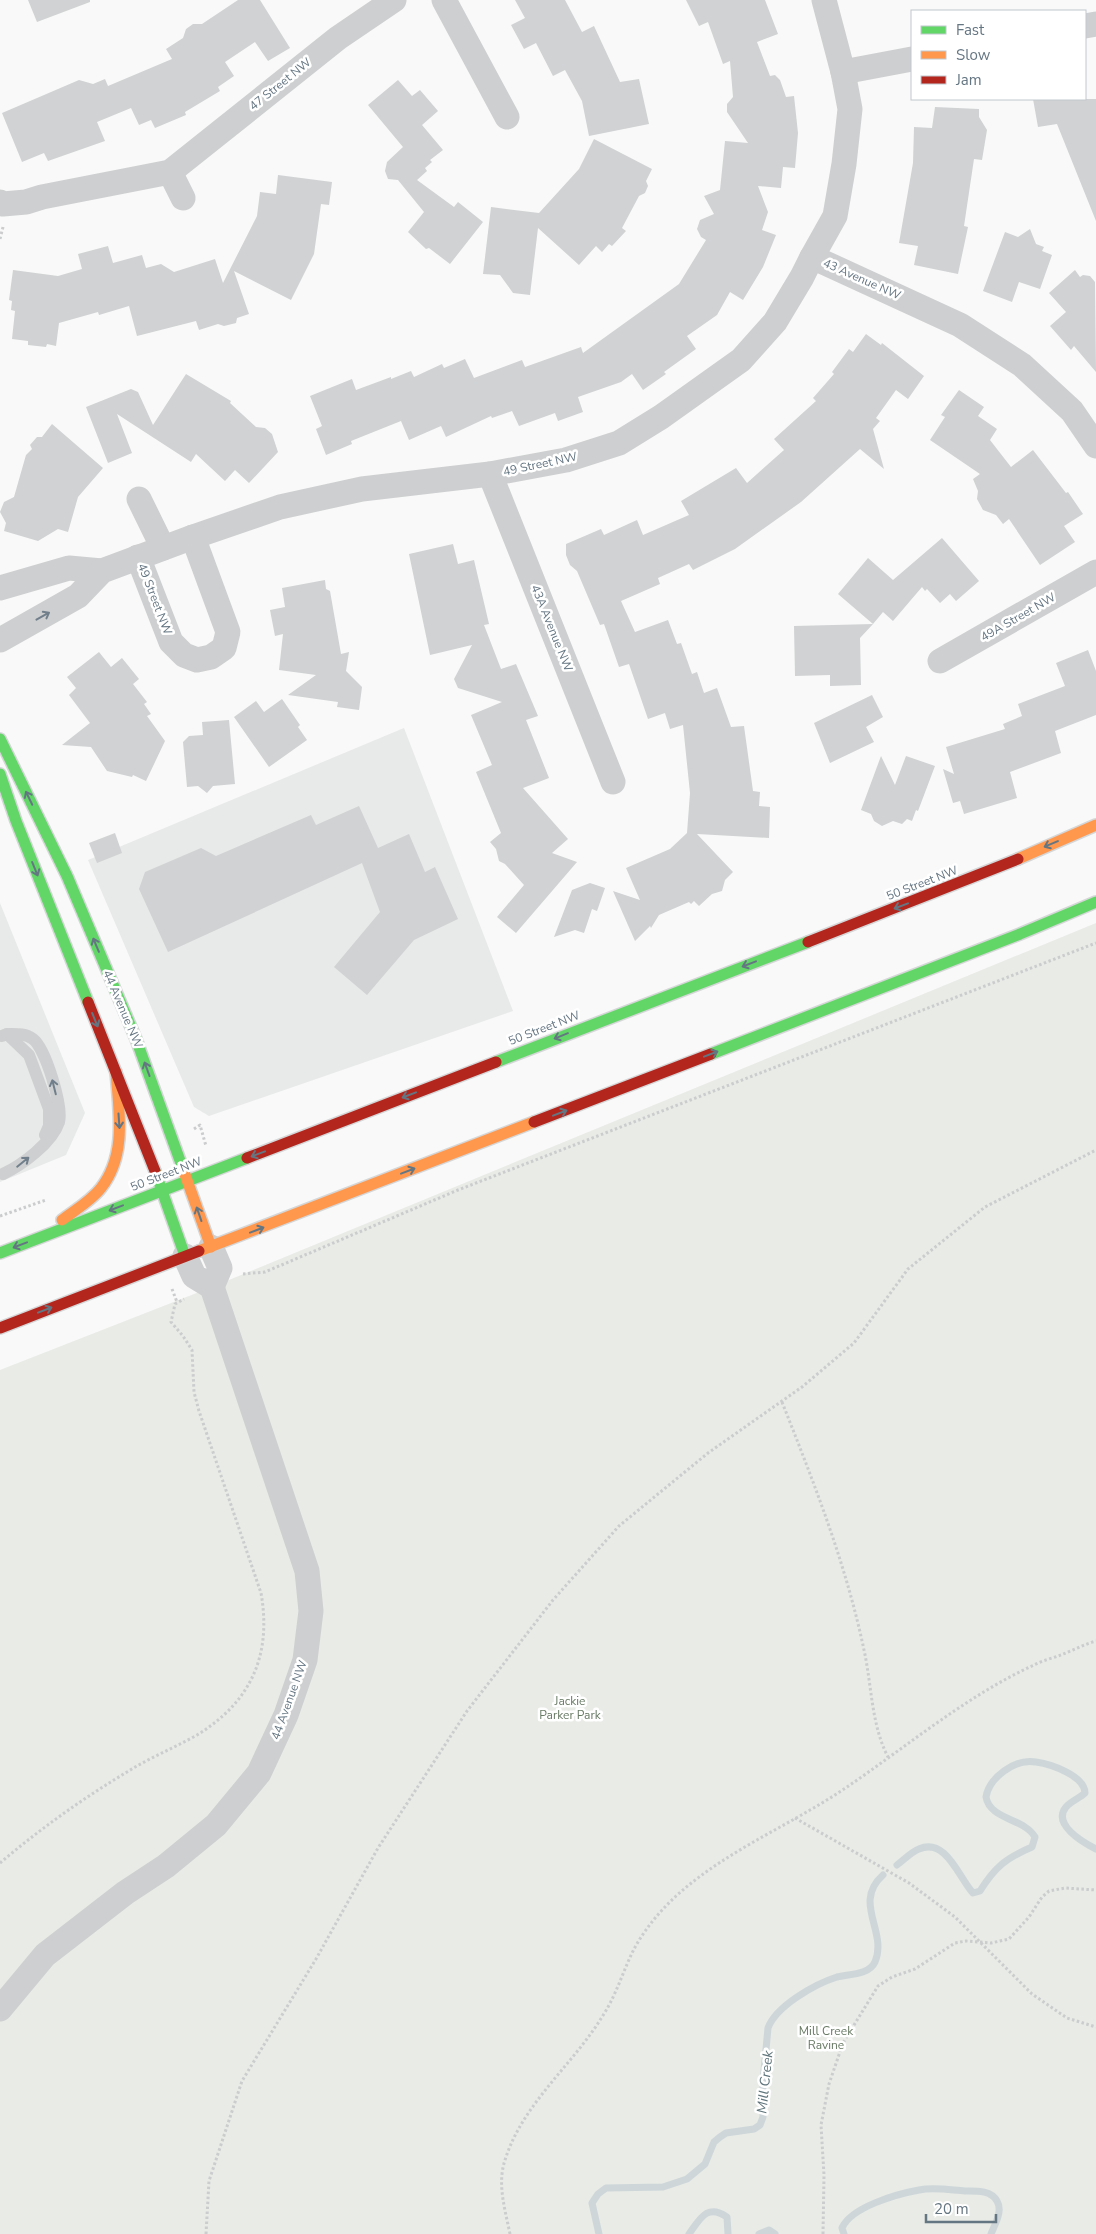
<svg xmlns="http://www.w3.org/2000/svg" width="1096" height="2234" font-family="'Nunito Sans',sans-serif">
<rect width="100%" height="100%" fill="#f9f9f9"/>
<g fill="#e8e9e9">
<path d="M 404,728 L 513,1011 L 209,1116 L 194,1107 L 88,860 Z"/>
<path d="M 0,903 L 85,1113 L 66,1155 L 0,1182 Z"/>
</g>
<path fill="#e8ebe6" d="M 1096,923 L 1096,2234 L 0,2234 L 0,1370 L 212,1287 Z"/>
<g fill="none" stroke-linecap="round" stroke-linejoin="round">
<g stroke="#ced6d9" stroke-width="7">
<path d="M 897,1865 C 904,1860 911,1852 919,1849 C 946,1837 959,1878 973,1893 L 980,1891 C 995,1867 1006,1858 1032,1847 L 1035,1837 C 1024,1818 990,1820 986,1797 C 989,1778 1015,1758 1036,1762 C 1051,1764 1085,1776 1085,1793 C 1080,1798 1071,1801 1066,1807 C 1052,1824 1082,1842 1096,1849"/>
<path d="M 599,2234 L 592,2203 L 598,2194 L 606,2188 L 663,2187 L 687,2179 L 705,2164 L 714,2142 L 720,2137 L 726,2133 L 754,2129 L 760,2125 L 763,2117 L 763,2081 L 768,2028 C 776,2006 815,1984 837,1977 C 849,1974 869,1975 875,1962 C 888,1931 852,1903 883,1875"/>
<path d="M 689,2234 C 700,2219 707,2203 727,2217 L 728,2234"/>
<path d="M 759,2234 L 769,2230 L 775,2234"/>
<path d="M 844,2234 L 842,2228 C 851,2207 897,2194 919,2190 C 934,2187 950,2190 965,2191 C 976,2191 991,2190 997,2201 C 1003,2211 995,2224 991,2234"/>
</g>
</g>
<g fill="#d0d2d3">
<path d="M 28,0 L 90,0 L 90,2 L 37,22 Z"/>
<path d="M 238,0 L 260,0 L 290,48 L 268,61 L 255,42 L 225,62 L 234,76 L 218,87 L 220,91 L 185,112 L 186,115 L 155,128 L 151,120 L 139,125 L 131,108 L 97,122 L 105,141 L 48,161 L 44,153 L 22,162 L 2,113 L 79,80 L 93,84 L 105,79 L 108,86 L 172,59 L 166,49 L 183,38 L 186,29 L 193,24 L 202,24 Z"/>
<path d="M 515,0 L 565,0 L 582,32 L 594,26 L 620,82 L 639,79 L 649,124 L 589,136 L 582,101 L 565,70 L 553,76 L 536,43 L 524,49 L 511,25 L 525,18 Z"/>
<path d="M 686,0 L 765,0 L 778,34 L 757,42 L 770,76 L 775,75 L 780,80 L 786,97 L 794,96 L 798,133 L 795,168 L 783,167 L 781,188 L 758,186 L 768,212 L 762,230 L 776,235 L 763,267 L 743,300 L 730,292 L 717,315 L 687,336 L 696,349 L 664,372 L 666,374 L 643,390 L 632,374 L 621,382 L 578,397 L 583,412 L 558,421 L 555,413 L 519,426 L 512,411 L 492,418 L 491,416 L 446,437 L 441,426 L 409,440 L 401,421 L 351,441 L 352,444 L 326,455 L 316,429 L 322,426 L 310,396 L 352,379 L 356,390 L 391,377 L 391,379 L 411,371 L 414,377 L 442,364 L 444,368 L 465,359 L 474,378 L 522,360 L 525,367 L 581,347 L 583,353 L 679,284 L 706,240 L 701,237 L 697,229 L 700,220 L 714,214 L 704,196 L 720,190 L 725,141 L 748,143 L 727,112 L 727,104 L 733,97 L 730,61 L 723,64 L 708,22 L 699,26 Z"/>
<path d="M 398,80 L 412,96 L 420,90 L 438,111 L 422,125 L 443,150 L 430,160 L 432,162 L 425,168 L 427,171 L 417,180 L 454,207 L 458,202 L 483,222 L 450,264 L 429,248 L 426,249 L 408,232 L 424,212 L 398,180 L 388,179 L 385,171 L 387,162 L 403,147 L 368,105 Z"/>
<path d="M 1033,99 L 1096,99 L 1096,221 L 1057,124 L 1038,127 Z"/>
<path d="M 935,107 L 979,109 L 979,117 L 987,130 L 982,160 L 974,159 L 964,226 L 968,227 L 958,274 L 914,265 L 918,246 L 899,243 L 913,163 L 914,127 L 932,128 Z"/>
<path d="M 594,139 L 652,169 L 646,181 L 648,186 L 645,193 L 639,196 L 622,228 L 626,231 L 612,246 L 609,244 L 602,252 L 596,246 L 579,265 L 538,228 L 530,295 L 513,293 L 500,275 L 483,274 L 491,207 L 539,213 L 579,169 Z"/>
<path d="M 278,175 L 332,182 L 329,205 L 321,204 L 314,254 L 291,300 L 234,271 L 249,314 L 237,318 L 236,323 L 224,326 L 218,324 L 199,330 L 196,321 L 137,336 L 129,306 L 99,315 L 98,312 L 59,323 L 56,346 L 47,344 L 46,347 L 28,345 L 28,341 L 12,339 L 15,311 L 11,310 L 12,301 L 9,300 L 13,270 L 58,276 L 82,269 L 78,254 L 108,246 L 113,263 L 142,255 L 146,268 L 161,264 L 174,272 L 215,259 L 223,283 L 257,216 L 260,192 L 276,194 Z"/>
<path d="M 1030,229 L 1036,244 L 1044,247 L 1042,251 L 1052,255 L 1040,289 L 1019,282 L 1012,302 L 983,291 L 1005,232 L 1018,237 Z"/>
<path d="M 1075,270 L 1080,277 L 1083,275 L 1090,276 L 1095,282 L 1096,372 L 1074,346 L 1071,350 L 1050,326 L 1066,312 L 1049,293 Z"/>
<path d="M 866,334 L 881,345 L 882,343 L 924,376 L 908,399 L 896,390 L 876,418 L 880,421 L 873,429 L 884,469 L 860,449 L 801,502 L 735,549 L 693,570 L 689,564 L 658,578 L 660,584 L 621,601 L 635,632 L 668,620 L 677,644 L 681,643 L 692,674 L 697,672 L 704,693 L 717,688 L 731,727 L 744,726 L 753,791 L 760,792 L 759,806 L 770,807 L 769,838 L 697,834 L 733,872 L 725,880 L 722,891 L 712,894 L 699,906 L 694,901 L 691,904 L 689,902 L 659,915 L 651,928 L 650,926 L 635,941 L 613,891 L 640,900 L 626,868 L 670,849 L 687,833 L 690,793 L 683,725 L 670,729 L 665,713 L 648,719 L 629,664 L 619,667 L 604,624 L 600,625 L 577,571 L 570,565 L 566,555 L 566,544 L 601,529 L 604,535 L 637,520 L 643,535 L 689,515 L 681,501 L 736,468 L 747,483 L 784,450 L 774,439 L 816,401 L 813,398 L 834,374 L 832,372 L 849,349 L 853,352 Z"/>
<path d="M 186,374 L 231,401 L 230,403 L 256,427 L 265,428 L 272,434 L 278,452 L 249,483 L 235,470 L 225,481 L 196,454 L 191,462 L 117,414 L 132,453 L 108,463 L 86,407 L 131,389 L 138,392 L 153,425 Z"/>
<path d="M 959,390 L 984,407 L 978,416 L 997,429 L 990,440 L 1011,467 L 1033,450 L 1066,493 L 1068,492 L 1083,514 L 1064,526 L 1075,542 L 1040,565 L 1009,519 L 1003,524 L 996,515 L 983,510 L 977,499 L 978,491 L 973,479 L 980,474 L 930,440 L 945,417 L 941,415 Z"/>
<path d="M 52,424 L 103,468 L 78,497 L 68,532 L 58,529 L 38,541 L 4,531 L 6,523 L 0,512 L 4,502 L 14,497 L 26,455 L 32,449 L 30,445 L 37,437 L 42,437 Z"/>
<path d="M 942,538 L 979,581 L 956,601 L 950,594 L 940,603 L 927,589 L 925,591 L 922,587 L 893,621 L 883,612 L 873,624 L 838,594 L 868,558 L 893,580 Z"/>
<path d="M 453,544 L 458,564 L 474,560 L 489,624 L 484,625 L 501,669 L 516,664 L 538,716 L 526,720 L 549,778 L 523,788 L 568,839 L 552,853 L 577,862 L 516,933 L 497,917 L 524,885 L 505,864 L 499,861 L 496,849 L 490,842 L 501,833 L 476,772 L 492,765 L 471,715 L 502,702 L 458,688 L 454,679 L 472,645 L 430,655 L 409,554 Z"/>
<path d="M 325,580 L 326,589 L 330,591 L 341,654 L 349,652 L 346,671 L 362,687 L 359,710 L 337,707 L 338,702 L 288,695 L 316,675 L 279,670 L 283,634 L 275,636 L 270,610 L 285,607 L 282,588 Z"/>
<path d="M 873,624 L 860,638 L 861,685 L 830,686 L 830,675 L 795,676 L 794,626 Z"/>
<path d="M 1088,650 L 1096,671 L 1096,715 L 1055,731 L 1061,753 L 1010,772 L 1017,798 L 964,814 L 960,801 L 953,803 L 943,769 L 954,774 L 946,747 L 1005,729 L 1003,724 L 1022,716 L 1018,704 L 1065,686 L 1056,663 Z"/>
<path d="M 99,652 L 111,667 L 122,658 L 139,679 L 133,684 L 147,702 L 144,704 L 151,714 L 147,716 L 165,741 L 146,781 L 133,775 L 132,777 L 107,771 L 91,747 L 62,745 L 90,723 L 69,695 L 76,688 L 67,677 Z"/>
<path d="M 872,695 L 883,717 L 866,727 L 874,742 L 830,763 L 814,723 Z"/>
<path d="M 282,699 L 300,725 L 298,727 L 307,740 L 269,767 L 234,717 L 256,701 L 264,712 Z"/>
<path d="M 229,720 L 235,784 L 213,786 L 207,793 L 198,786 L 187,787 L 183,742 L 189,736 L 203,735 L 202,722 Z"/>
<path d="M 881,756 L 895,785 L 906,756 L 935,766 L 918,811 L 916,810 L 912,821 L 907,819 L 902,824 L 893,821 L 882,826 L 874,821 L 871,814 L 861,810 Z"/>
<path d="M 359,806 L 378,848 L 409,834 L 425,872 L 435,867 L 458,919 L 414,940 L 367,995 L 334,967 L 380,912 L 362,863 L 168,952 L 139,889 L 145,872 L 201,848 L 216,856 L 311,815 L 316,825 Z"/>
<path d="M 115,833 L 122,853 L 97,863 L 89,843 Z"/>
<path d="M 590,883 L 605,888 L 597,911 L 592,909 L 584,933 L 575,930 L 554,937 L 572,890 Z"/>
</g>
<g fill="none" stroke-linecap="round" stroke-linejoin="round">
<defs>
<g id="fast">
<path d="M 0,739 L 67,876 L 136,1039 L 183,1169"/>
<path d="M 0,774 L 16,821 L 88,1002"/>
<path d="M 711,1054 L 1020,934 L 1096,902"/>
<path d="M 496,1062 L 808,942"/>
<path d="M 155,1171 L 185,1256"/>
<path d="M 0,1253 L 247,1158"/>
</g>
<g id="slow">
<path d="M 1018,859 L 1096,825"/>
<path d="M 183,1169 L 211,1247"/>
<path d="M 62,1220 C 75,1210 91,1201 101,1188 C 127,1155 119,1111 116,1072"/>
<path d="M 199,1251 L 534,1122"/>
</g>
<g id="jam">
<path d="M 808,942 L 1018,859"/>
<path d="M 88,1002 L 155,1171"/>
<path d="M 534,1122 L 711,1054"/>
<path d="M 247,1158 L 496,1062"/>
<path d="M 0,1328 L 199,1251"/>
</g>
</defs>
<use href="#fast" stroke="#d5d6d7" stroke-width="14"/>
<use href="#slow" stroke="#d5d6d7" stroke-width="14"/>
<use href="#jam" stroke="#d5d6d7" stroke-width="14"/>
<g stroke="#cbcccd" stroke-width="3" stroke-dasharray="2.5 2.5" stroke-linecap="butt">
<path d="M 0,239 L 3,227"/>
<path d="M 194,1129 L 200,1125 L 206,1146"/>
<path d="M 0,1216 L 46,1200"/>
<path d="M 243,1274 L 265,1272 L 458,1190 L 1096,943"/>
<path d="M 172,1289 L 177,1302"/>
<path d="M 782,1402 C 814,1483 846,1564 864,1650 C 872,1686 871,1724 888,1757"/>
<path d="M 795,1818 L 909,1883 L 955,1917 L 1032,1994 L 1067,2018 L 1096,2027"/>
<path d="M 0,1863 C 40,1829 82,1799 127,1772 C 149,1758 174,1748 197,1735 C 251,1702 272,1655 261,1593 L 199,1411 L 194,1392 L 192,1350 L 183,1336 L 171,1322 L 175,1304 L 184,1299"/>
<path d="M 206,2234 L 209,2181 L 242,2081 L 316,1959 L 378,1848 L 467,1711 L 553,1600 L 619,1526 L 708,1453 L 802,1387 L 854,1343 L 908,1269 L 985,1207 L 1096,1150"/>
<path d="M 510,2234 C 505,2209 497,2184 505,2160 C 523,2103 572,2066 602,2017 C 616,1996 623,1971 634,1949 C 645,1929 659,1912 675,1897 C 725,1851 789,1826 844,1789 C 905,1748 966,1696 1034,1665 C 1043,1660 1054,1658 1063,1654 C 1074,1650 1085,1644 1096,1641"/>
<path d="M 823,2234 L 824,2175 L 821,2125 L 829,2084 L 843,2043 L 878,1986 L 892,1977 L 915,1969 L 955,1943 L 966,1941 L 991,1943 L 1009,1939 L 1029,1917 L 1042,1897 L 1049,1891 L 1065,1888 L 1096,1890"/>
</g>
<g stroke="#cecfd0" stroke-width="12">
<path d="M 2,1036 L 7,1034 L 29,1055 L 49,1109 L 49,1126 L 45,1135"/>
<path d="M 3,1174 C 22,1165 52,1143 59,1122 C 63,1107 46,1049 33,1039 C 25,1033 16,1034 7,1034"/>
</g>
<g stroke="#cecfd0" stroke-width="25">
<path d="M 444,0 L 507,117"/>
<path d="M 824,0 L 843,72 L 850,109 L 844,164 L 835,216 L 812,257 L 960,325 L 1022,365 L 1072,411 L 1096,446"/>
<path d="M 1085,26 L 1096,24"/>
<path d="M 843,72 L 912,59"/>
<path d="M 170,172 L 183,198"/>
<path d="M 0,202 L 3,204 L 26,202 L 42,197 L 170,172 L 338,38 L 394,0"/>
<path d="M 490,474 L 613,782"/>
<path d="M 139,499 L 163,548"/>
<path d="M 138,557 L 171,642 L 184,655 L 197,660 L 211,657 L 224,648 L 228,632 L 193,537"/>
<path d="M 0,588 L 69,568 L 102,571"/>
<path d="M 0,640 L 78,596 L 102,571 L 193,537 L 280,507 L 362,489 L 490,474 L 566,460 L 619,443 L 661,417 L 741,360 L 775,322 L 802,277 L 812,257"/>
<path d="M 940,661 L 1096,572"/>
<path d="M 211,1247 L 220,1268 L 212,1287"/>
<path d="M 0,2009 L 45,1955 L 125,1893 L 166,1866 L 216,1825 L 259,1773 L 286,1715 L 305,1660 L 311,1611 L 307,1571 L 212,1287 L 194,1276 L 185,1256"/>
</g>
<use href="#fast" stroke="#63d668" stroke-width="11"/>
<use href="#slow" stroke="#ff974d" stroke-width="11"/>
<use href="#jam" stroke="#b3261e" stroke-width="11"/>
</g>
<defs><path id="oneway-shaft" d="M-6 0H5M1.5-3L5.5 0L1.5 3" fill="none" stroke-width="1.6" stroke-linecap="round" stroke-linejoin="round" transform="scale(1.25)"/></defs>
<g stroke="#707f8b">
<use href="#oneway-shaft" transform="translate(43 616) rotate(-29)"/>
<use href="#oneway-shaft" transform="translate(54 1087) rotate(-104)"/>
<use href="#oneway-shaft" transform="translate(23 1162) rotate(-39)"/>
</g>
<g stroke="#657683">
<use href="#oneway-shaft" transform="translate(29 798) rotate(-116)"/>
<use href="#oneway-shaft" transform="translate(1051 844) rotate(157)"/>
<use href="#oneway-shaft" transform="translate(35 869) rotate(68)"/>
<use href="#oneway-shaft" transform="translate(901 906) rotate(159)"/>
<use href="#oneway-shaft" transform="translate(96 945) rotate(-113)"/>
<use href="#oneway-shaft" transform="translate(749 964) rotate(159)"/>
<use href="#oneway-shaft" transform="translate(95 1020) rotate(68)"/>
<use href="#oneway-shaft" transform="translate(561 1036) rotate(158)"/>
<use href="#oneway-shaft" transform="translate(711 1054) rotate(-21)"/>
<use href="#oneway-shaft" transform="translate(147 1069) rotate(-110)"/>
<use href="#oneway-shaft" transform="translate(409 1095) rotate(159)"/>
<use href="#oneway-shaft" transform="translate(560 1113) rotate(-21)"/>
<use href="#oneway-shaft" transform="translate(119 1121) rotate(86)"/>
<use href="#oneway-shaft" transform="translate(258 1154) rotate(159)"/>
<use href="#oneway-shaft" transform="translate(408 1171) rotate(-21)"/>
<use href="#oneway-shaft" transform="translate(116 1208) rotate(159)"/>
<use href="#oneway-shaft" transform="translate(199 1214) rotate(-109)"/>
<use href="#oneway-shaft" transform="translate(257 1230) rotate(-21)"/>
<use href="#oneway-shaft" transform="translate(20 1245) rotate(159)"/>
<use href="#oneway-shaft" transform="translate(45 1310) rotate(-21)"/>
</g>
<g text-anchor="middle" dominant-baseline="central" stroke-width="5" stroke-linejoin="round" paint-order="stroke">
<g font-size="12" fill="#657683" stroke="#fff">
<text transform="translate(280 84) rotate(-39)">47 Street NW</text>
<text transform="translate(862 279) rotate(24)">43 Avenue NW</text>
<text transform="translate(540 464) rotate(-12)">49 Street NW</text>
<text transform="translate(155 599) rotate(69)">49 Street NW</text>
<text transform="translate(1018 617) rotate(-30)">49A Street NW</text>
<text transform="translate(552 628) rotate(68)">43A Avenue NW</text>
<text transform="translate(922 883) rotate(-21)">50 Street NW</text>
<text transform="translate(123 1009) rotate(67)">44 Avenue NW</text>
<text transform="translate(544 1028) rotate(-21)">50 Street NW</text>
<text transform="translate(166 1174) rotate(-21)">50 Street NW</text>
<text transform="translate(289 1700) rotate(-70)">44 Avenue NW</text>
</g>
<g font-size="12" fill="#687a64" stroke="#fff">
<text x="570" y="1701">Jackie<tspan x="570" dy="14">Parker Park</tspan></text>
<text x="826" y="2031">Mill Creek<tspan x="826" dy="14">Ravine</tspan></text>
</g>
<g font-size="14" font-style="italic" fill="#60757c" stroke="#fff">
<text transform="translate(765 2082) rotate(-84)">Mill Creek</text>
</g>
</g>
<rect x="911" y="10" width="175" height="90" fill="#ffffff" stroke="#c1c8cd"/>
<rect x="921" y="26" width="25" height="8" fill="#63d668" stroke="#c1c8cd"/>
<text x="956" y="35" font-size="15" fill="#657683">Fast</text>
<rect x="921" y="51" width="25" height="8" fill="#ff974d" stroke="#c1c8cd"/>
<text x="956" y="60" font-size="15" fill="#657683">Slow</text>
<rect x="921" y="76" width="25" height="8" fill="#b3261e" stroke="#c1c8cd"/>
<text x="956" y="85" font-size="15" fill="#657683">Jam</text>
<path d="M926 2214v8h70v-8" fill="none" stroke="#657683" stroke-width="2.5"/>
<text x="934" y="2214" font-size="15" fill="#657683" stroke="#ffffff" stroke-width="4" paint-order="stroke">20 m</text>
</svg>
